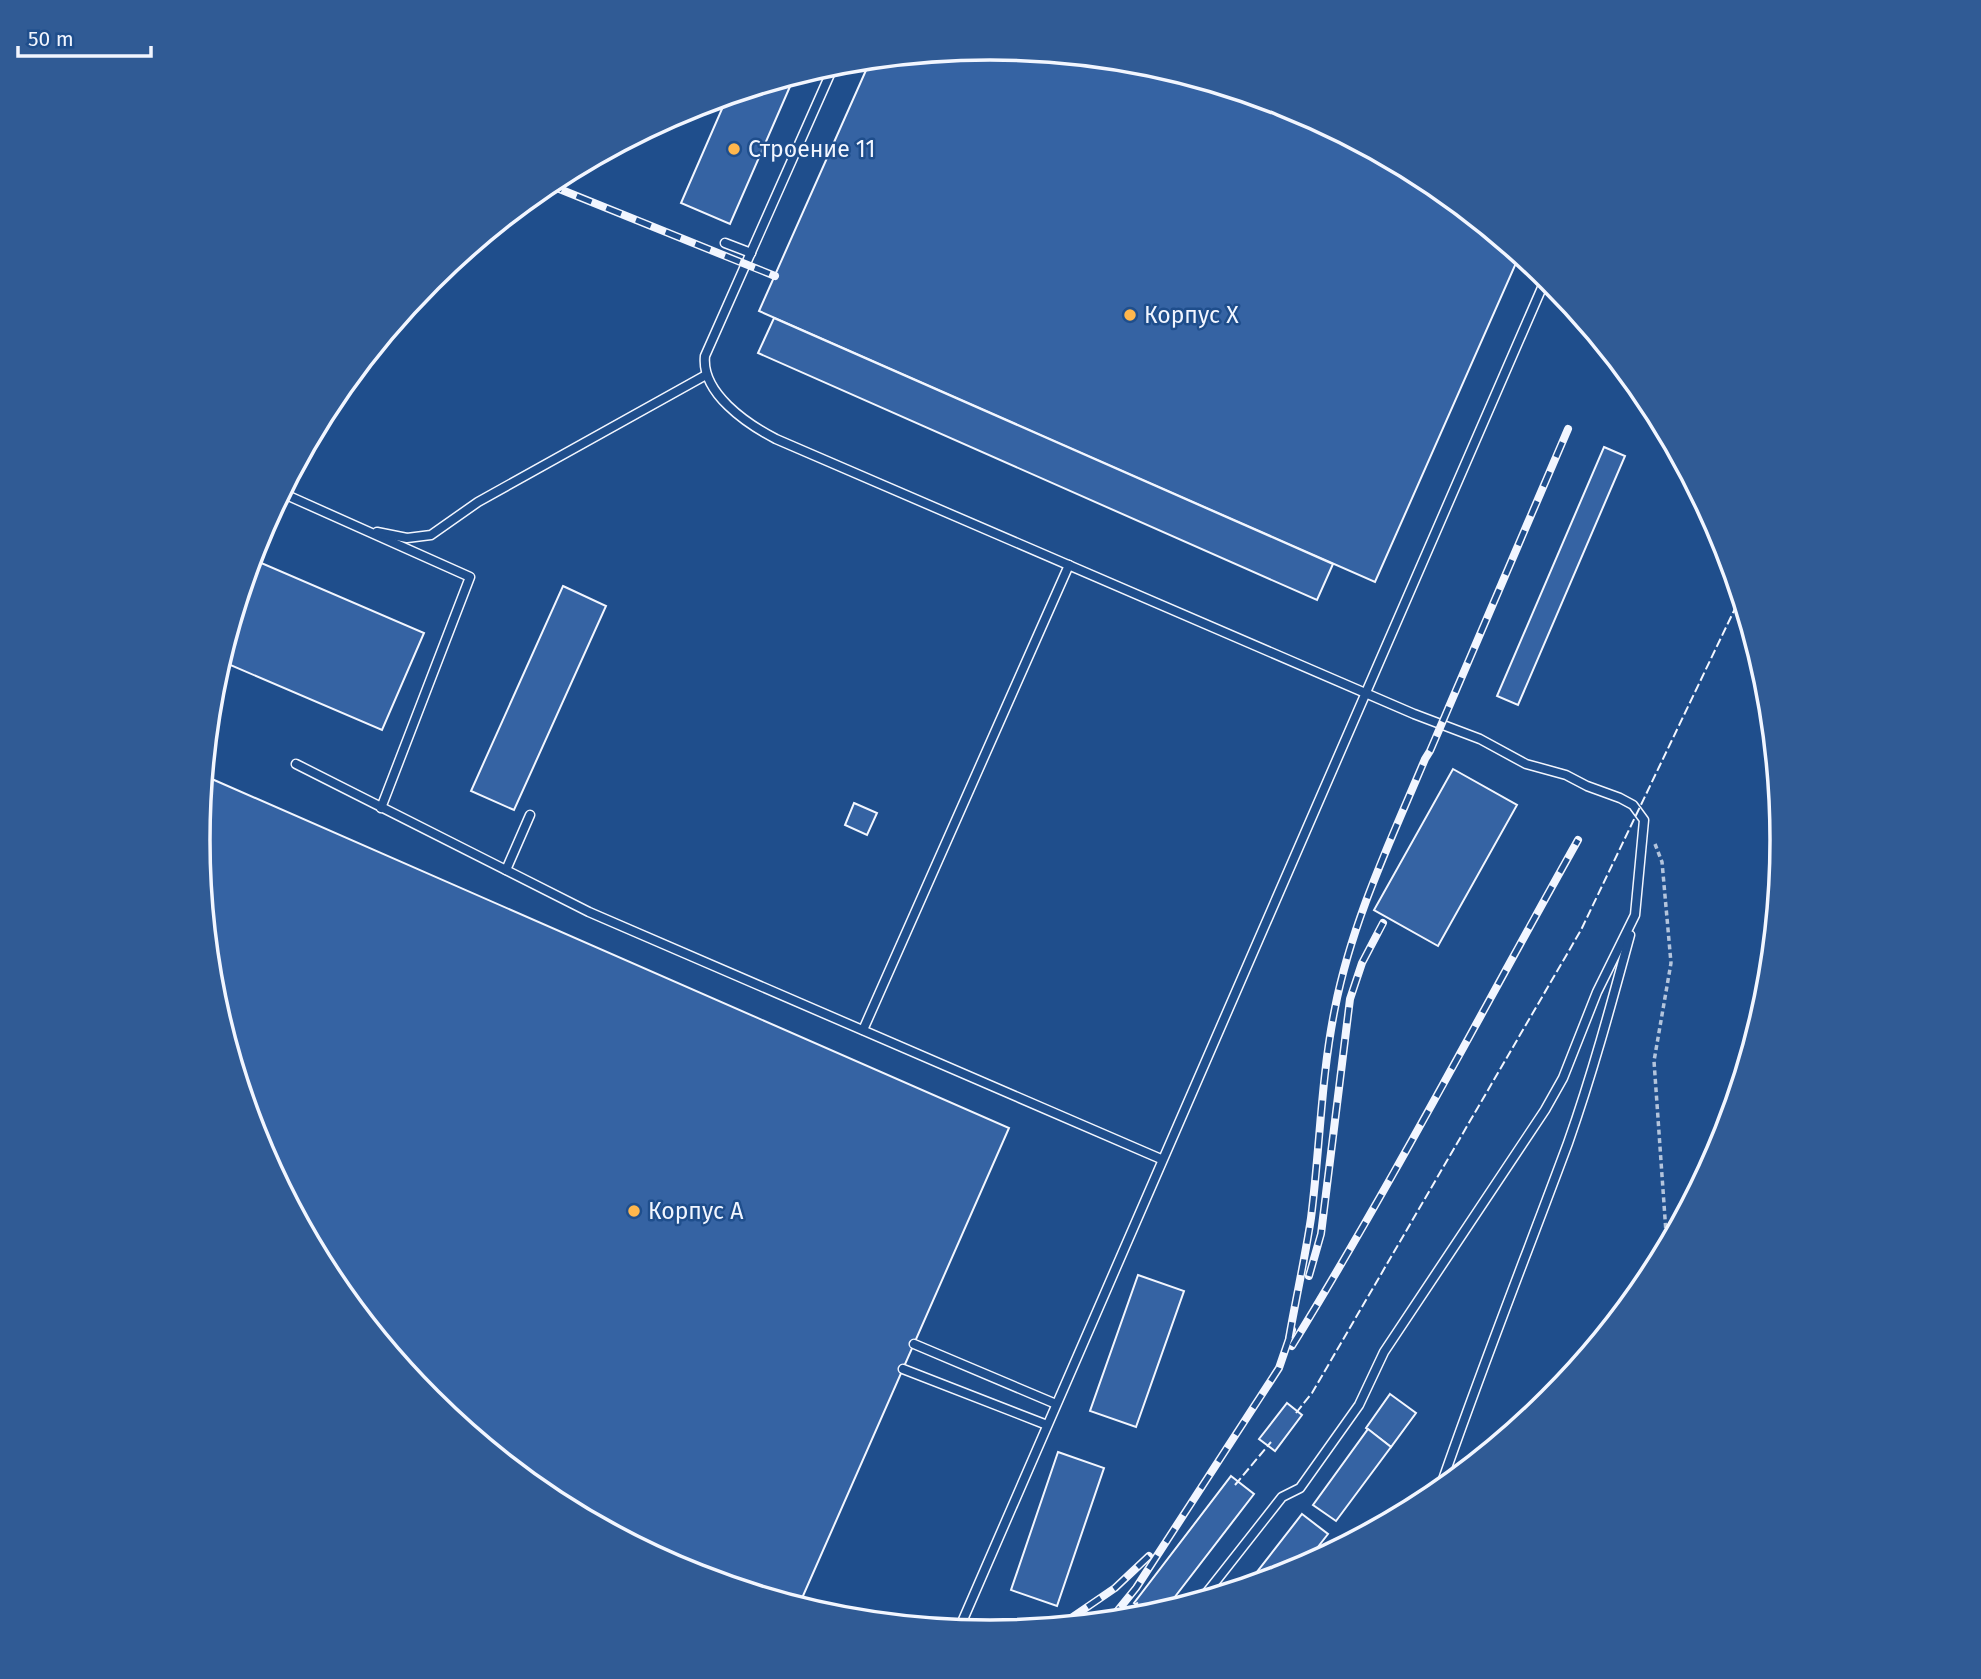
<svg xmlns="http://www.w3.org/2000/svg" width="1981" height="1679" font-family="'Fira Sans',sans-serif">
<rect width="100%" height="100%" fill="#1f4e8c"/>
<g fill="#3563a3" stroke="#f2f6ff" stroke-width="2">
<path d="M 991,47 L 1145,63 L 1294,108 L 1431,181 L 1520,254 L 1375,582 L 759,311 L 871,59 Z"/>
<path d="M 795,75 L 730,224 L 681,203 L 728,95 Z"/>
<path d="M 774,318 L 1333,564 L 1317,600 L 758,353 Z"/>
<path d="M 1604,447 L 1625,456 L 1518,705 L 1497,696 Z"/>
<path d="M 252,559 L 424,633 L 382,730 L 221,661 Z"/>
<path d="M 563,586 L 606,606 L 514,810 L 471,791 Z"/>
<path d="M 1453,769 L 1517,805 L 1438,946 L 1374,910 Z"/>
<path d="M 205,776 L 1009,1128 L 799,1605 L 687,1571 L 550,1498 L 430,1399 L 332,1279 L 258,1142 L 213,994 L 198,839 Z"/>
<path d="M 854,803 L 877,813 L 867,835 L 845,825 Z"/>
<path d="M 1138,1275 L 1184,1291 L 1136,1427 L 1090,1411 Z"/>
<path d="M 1390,1394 L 1416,1413 L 1391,1447 L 1366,1428 Z"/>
<path d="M 1287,1403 L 1302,1415 L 1275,1451 L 1259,1439 Z"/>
<path d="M 1368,1429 L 1391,1447 L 1336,1521 L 1313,1505 Z"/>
<path d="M 1058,1452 L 1104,1468 L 1057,1606 L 1011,1590 Z"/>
<path d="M 1231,1476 L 1254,1494 L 1164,1611 L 1150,1615 L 1134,1603 Z"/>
<path d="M 1302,1514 L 1328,1534 L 1303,1566 L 1293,1572 L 1246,1586 Z"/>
</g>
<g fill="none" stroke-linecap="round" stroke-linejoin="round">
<defs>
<g id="lane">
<path d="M 835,63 L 705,356 C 701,393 747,424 776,439 L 1414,714 L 1480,739 L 1526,764 L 1566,775 L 1587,786 L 1620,798 L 1633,805 L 1644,820 L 1635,915 L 1597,992 L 1563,1078 L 1545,1110 L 1384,1352 L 1359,1405 L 1300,1488 L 1282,1497 L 1201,1600"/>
<path d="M 725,243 L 751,253"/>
<path d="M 282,493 L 470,577 L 381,808"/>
<path d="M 377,532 L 407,538 L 431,535 L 478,502 L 706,375"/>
<path d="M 296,764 L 589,912 L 1161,1159"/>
<path d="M 506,870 L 530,815"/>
<path d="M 863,1030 L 1069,565"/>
<path d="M 914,1344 L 1056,1404"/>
<path d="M 903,1369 L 1047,1425"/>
<path d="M 1439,1491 C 1479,1374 1525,1259 1568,1143 C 1592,1075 1611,1005 1630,935"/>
<path d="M 959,1629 L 1547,276"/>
</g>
</defs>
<use href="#lane" stroke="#f2f6ff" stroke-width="11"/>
<path stroke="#b3c4dc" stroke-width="3.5" stroke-dasharray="5 3.5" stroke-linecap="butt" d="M 1655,844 L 1662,862 L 1671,963 L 1654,1061 L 1667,1247"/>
<use href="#lane" stroke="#1f4e8c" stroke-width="8"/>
<defs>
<g id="rail">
<path d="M 547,184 L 775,276"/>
<path d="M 1309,1276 L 1321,1234 L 1350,999 L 1362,963 L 1383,923"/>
<path d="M 1289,1338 C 1296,1298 1305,1258 1311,1218 C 1320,1148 1321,1077 1335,1008 C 1352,921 1391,840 1425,759 L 1430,751 L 1568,429"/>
<path d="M 1292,1346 C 1394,1180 1483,1009 1578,840"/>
<path d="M 1110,1620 L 1136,1588 L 1279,1368 L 1292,1330"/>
<path d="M 1061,1625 L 1115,1588 L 1149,1556"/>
</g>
</defs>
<use href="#rail" stroke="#f2f6ff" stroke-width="8"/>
<use href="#rail" stroke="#1f4e8c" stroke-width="5" stroke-dasharray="16" stroke-linecap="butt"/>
<g stroke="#f2f6ff" stroke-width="2" stroke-dasharray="9 3.5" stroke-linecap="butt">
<path d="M 1296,1413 L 1312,1393 L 1581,930 L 1741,596"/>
<path d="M 1235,1485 L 1271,1442"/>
<path d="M 1124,1619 L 1139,1601"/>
</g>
</g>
<g fill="#ffb74d" stroke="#1f4e8c" stroke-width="2.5">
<circle cx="734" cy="149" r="7"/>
<circle cx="1130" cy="315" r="7"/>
<circle cx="634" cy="1211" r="7"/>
</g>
<g text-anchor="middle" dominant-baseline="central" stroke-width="5" stroke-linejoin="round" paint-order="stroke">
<g font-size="23" fill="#f2f6ff" stroke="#1f4e8c" text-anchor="start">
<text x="748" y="149">Строение 11</text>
<text x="1144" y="315">Корпус Х</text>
<text x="648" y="1211">Корпус А</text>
</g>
</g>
<path d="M0 0H1981V1679H0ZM210 840a780 780 0 1 1 1560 0a780 780 0 1 1-1560 0Z" fill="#305b95" fill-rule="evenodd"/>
<path fill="none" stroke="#f2f6ff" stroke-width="3.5" d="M210 840a780 780 0 1 1 1560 0a780 780 0 1 1-1560 0Z"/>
<path d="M18 46v10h133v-10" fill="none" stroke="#f2f6ff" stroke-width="3.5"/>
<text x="28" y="46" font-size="21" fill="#f2f6ff" stroke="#1f4e8c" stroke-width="5" paint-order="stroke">50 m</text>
</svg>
